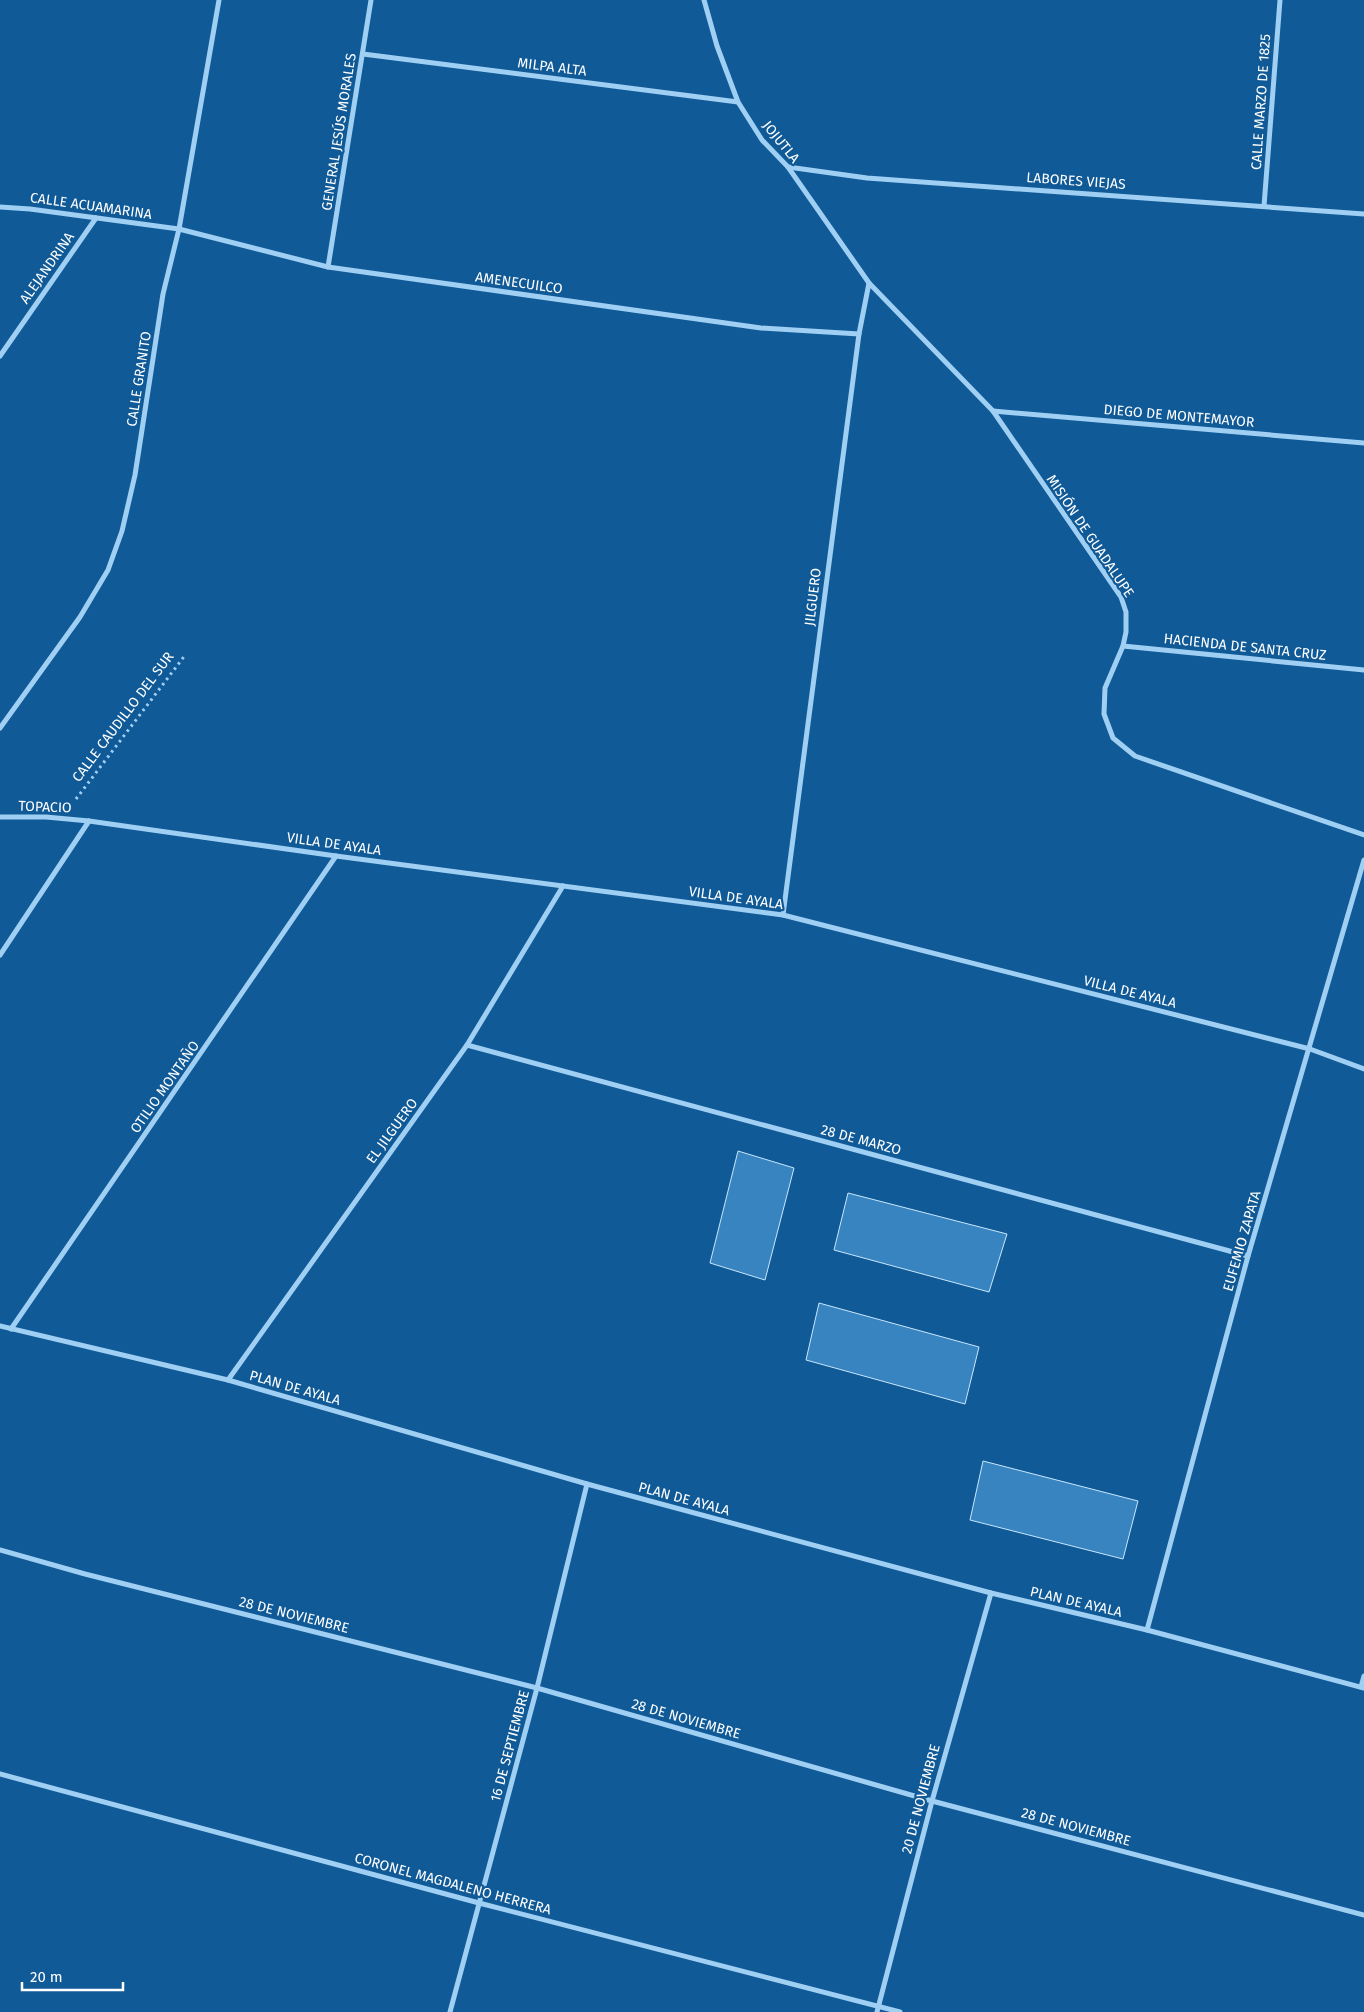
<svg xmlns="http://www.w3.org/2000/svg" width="1364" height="2012" font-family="'Fira Sans',sans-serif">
<rect width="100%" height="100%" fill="#105a97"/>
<g fill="#3884c0" stroke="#c8e7fe">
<path d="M 738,1151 L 794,1168 L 765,1280 L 710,1263 Z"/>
<path d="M 848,1193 L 1007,1234 L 989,1292 L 834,1250 Z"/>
<path d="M 819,1303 L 979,1347 L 965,1404 L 806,1360 Z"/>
<path d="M 983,1461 L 1138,1501 L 1123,1559 L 970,1520 Z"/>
</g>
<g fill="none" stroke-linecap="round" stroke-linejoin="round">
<path stroke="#a0cff4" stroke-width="3" stroke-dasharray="2.5 4" stroke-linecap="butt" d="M 76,799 L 186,654"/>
<g stroke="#a0cff4" stroke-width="5">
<path d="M 704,0 L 717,46 L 738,102 L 762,140 L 788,167 L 869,283 L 993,411 L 1121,597 L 1126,612 L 1126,632 L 1123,646 L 1105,688 L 1104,714 L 1113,738 L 1135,756 L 1364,835"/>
<path d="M 363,54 L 738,102"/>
<path d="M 788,167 L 867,178 L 1364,214"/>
<path d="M 1264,206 L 1280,0"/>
<path d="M 0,207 L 30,209 L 179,229 L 328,267 L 761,328 L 859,334"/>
<path d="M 328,267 L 371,0"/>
<path d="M 0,356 L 96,218"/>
<path d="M 993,411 L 1364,443"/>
<path d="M 1123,646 L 1364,670"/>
<path d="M 0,728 L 80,617 L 108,570 L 122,531 L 135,475 L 163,294 L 179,229 L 219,0"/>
<path d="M 0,817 L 46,817 L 89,821 L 336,856 L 783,915 L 1310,1049 L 1364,1069"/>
<path d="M 783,915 L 859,334 L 869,283"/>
<path d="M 0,955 L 89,821"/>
<path d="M 467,1045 L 1248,1256"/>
<path d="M 0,1326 L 228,1380 L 587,1484 L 991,1593 L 1147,1630 L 1364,1688"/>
<path d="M 11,1329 L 336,856"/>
<path d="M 228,1380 L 467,1045 L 563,886"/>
<path d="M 0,1550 L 85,1574 L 537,1688 L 932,1801 L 1364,1915"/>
<path d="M 1147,1630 L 1248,1256 L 1364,860"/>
<path d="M 1361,1687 L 1364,1676"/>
<path d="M 0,1774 L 479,1903 L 900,2012"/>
<path d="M 450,2012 L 537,1688 L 587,1484"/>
<path d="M 877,2012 L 932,1801 L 991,1593"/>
</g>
</g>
<g text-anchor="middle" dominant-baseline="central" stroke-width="4.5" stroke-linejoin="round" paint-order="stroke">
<g font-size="14" fill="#fff" stroke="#105a97">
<text transform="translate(552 67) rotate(7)">MILPA ALTA</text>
<text transform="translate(1261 102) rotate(-86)">CALLE MARZO DE 1825</text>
<text transform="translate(339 132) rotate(-81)">GENERAL JESÚS MORALES</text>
<text transform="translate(781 142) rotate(51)">JOJUTLA</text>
<text transform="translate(1076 181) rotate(4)">LABORES VIEJAS</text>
<text transform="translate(91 206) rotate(8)">CALLE ACUAMARINA</text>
<text transform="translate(47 268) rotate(-55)">ALEJANDRINA</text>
<text transform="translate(519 283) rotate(8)">AMENECUILCO</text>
<text transform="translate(139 379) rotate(-81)">CALLE GRANITO</text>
<text transform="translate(1179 416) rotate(5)">DIEGO DE MONTEMAYOR</text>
<text transform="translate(1090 536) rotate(56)">MISIÓN DE GUADALUPE</text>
<text transform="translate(813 597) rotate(-83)">JILGUERO</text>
<text transform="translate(1245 647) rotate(6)">HACIENDA DE SANTA CRUZ</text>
<text transform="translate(123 717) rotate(-53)">CALLE CAUDILLO DEL SUR</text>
<text transform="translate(45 807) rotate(2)">TOPACIO</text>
<text transform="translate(334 844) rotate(8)">VILLA DE AYALA</text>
<text transform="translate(736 898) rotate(8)">VILLA DE AYALA</text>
<text transform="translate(1130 992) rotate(14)">VILLA DE AYALA</text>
<text transform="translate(165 1087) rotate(-55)">OTILIO MONTAÑO</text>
<text transform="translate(392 1131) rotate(-54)">EL JILGUERO</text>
<text transform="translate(861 1140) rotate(15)">28 DE MARZO</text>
<text transform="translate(1242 1241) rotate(-74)">EUFEMIO ZAPATA</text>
<text transform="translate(295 1388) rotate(16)">PLAN DE AYALA</text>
<text transform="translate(684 1499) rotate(15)">PLAN DE AYALA</text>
<text transform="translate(1076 1602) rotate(13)">PLAN DE AYALA</text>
<text transform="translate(294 1615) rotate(14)">28 DE NOVIEMBRE</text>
<text transform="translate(686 1719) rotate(16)">28 DE NOVIEMBRE</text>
<text transform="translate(510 1746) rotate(-75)">16 DE SEPTIEMBRE</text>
<text transform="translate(921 1799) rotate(-75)">20 DE NOVIEMBRE</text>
<text transform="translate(1076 1827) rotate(15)">28 DE NOVIEMBRE</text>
<text transform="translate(453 1884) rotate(15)">CORONEL MAGDALENO HERRERA</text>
</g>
</g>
<path d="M22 1982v8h101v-8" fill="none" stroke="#ffffff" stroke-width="2.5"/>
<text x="30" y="1982" font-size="15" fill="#ffffff" stroke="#105a97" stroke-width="4" paint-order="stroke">20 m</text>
</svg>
